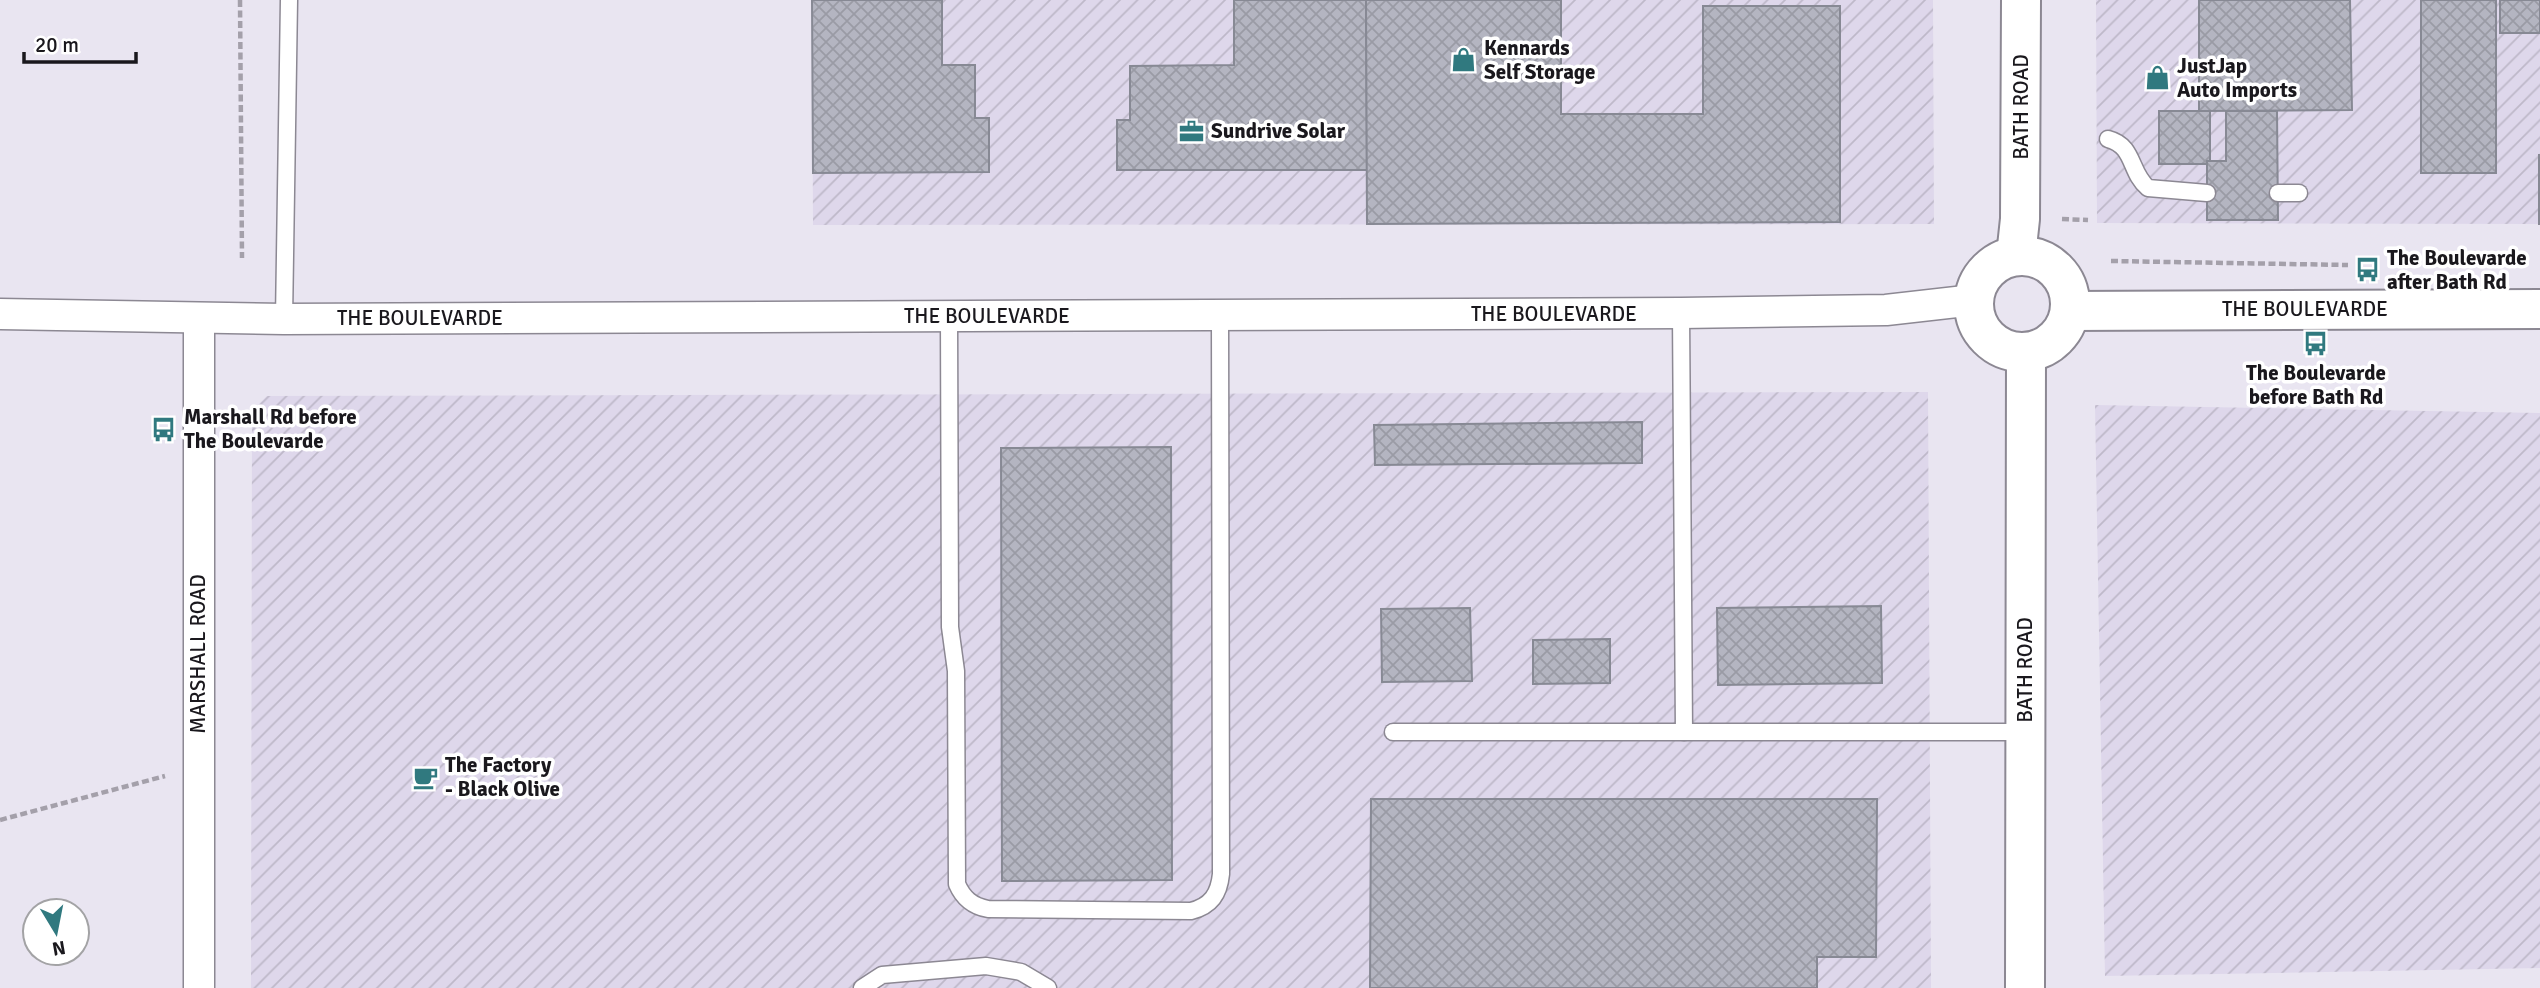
<svg xmlns="http://www.w3.org/2000/svg" width="2540" height="988" font-family="Signika,sans-serif">
<defs>
<pattern id="industrial-furrows" width="10" height="10" patternUnits="userSpaceOnUse" patternTransform="scale(1.75)"><rect width="10" height="10" fill="#ded7eb"/><path d="M-1 1l2-2M0 10L10 0M9 11l2-2" fill="none" stroke="#beb8c9"/></pattern>
<pattern id="building-cross-hatch" width="8" height="8" patternUnits="userSpaceOnUse" patternTransform="scale(1.75)"><rect width="8" height="8" fill="#b4b5c1"/><path d="M0 0l8 8M0 8l8-8" fill="none" stroke="#9a9ba5"/></pattern>
</defs>
<rect width="100%" height="100%" fill="#e9e5f1"/>
<g fill="url(#industrial-furrows)">
<path d="M 812,0 L 1933,0 L 1934,224 L 813,225 Z"/>
<path d="M 2096,0 L 2540,0 L 2540,224 L 2097,223 Z"/>
<path d="M 1928,392 L 1931,988 L 251,988 L 252,411 L 267,396 Z"/>
<path d="M 2095,405 L 2540,413 L 2540,968 L 2105,976 Z"/>
</g>
<g fill="url(#building-cross-hatch)" stroke="#878994" stroke-width="2">
<path d="M 812,0 L 942,0 L 942,65 L 975,65 L 975,118 L 989,118 L 989,172 L 813,173 Z"/>
<path d="M 1234,0 L 1366,0 L 1367,170 L 1117,170 L 1117,120 L 1130,120 L 1130,66 L 1234,65 Z"/>
<path d="M 1366,0 L 1561,0 L 1561,114 L 1703,114 L 1703,6 L 1840,6 L 1840,222 L 1367,224 Z"/>
<path d="M 2199,0 L 2350,0 L 2352,110 L 2199,111 Z"/>
<rect x="2421" y="0" width="75" height="173"/>
<rect x="2500" y="0" width="40" height="33"/>
<rect x="2159" y="111" width="51" height="53"/>
<path d="M 2226,111 L 2277,111 L 2278,220 L 2207,220 L 2207,161 L 2226,161 Z"/>
<rect x="2539" y="155" width="1" height="69"/>
<path d="M 1642,422 L 1642,463 L 1375,465 L 1374,425 Z"/>
<path d="M 1171,447 L 1172,880 L 1002,881 L 1001,448 Z"/>
<path d="M 1881,606 L 1882,683 L 1718,685 L 1717,608 Z"/>
<path d="M 1470,608 L 1472,681 L 1382,682 L 1381,609 Z"/>
<path d="M 1610,639 L 1610,683 L 1533,684 L 1533,640 Z"/>
<path d="M 1371,799 L 1877,799 L 1876,957 L 1817,957 L 1817,988 L 1370,988 Z"/>
</g>
<g fill="none" stroke-linecap="round" stroke-linejoin="round">
<defs>
<g id="service">
<path d="M 2108,139 C 2135,146 2129,172 2148,188 L 2207,193"/>
<path d="M 2278,193 L 2299,193"/>
<path d="M 1681,313 L 1684,732"/>
<path d="M 949,316 L 950,627 L 956,671 L 957,884 C 963,898 972,906 988,909 L 1191,911 C 1211,906 1219,894 1221,874 L 1220,315"/>
<path d="M 284,319 L 289,0"/>
<path d="M 1393,732 L 2024,732"/>
<path d="M 862,988 L 882,975 L 986,966 L 1021,972 L 1048,988"/>
</g>
<g id="minor">
<path d="M 0,314 L 284,319 L 1681,313 L 1886,310 L 1974,300"/>
<path d="M 199,988 L 199,319"/>
</g>
<g id="tertiary">
<path d="M 2016,256 L 2020,219 L 2021,0"/>
<circle cx="2022" cy="304" r="48"/>
<path d="M 2070,311 L 2540,309"/>
<path d="M 2025,988 L 2026,352"/>
</g>
</defs>
<use href="#service" stroke="#8c8893" stroke-width="19"/>
<use href="#minor" stroke="#8c8893" stroke-width="33"/>
<use href="#tertiary" stroke="#8c8893" stroke-width="42"/>
<g stroke="#a4a0aa" stroke-width="4.5" stroke-dasharray="7 3.5" stroke-linecap="butt">
<path d="M 240,0 L 242,258"/>
<path d="M 2062,219 L 2088,220"/>
<path d="M 2111,261 L 2348,265"/>
<path d="M 0,820 L 165,776"/>
</g>
<use href="#service" stroke="#fff" stroke-width="16"/>
<use href="#minor" stroke="#fff" stroke-width="30"/>
<use href="#tertiary" stroke="#fff" stroke-width="38"/>
</g>
<defs>
<symbol id="shop-bare" viewBox="-9 -9 18 18"><path d="M-5-2.5h2.3a2.7 3.5 0 0 1 5.4 0H5L5.5 6h-11ZM-1.5-2.5h3a1.5 2.3 0 0 0-3 0Z" fill="#30797f" stroke="#fff" stroke-width="2.5" paint-order="stroke"/></symbol>
<symbol id="office-bare" viewBox="-9 -9 18 18"><path d="M-6-3h4V-5.5h4V-3h4V5H-6ZM-1-4.5V-3h2v-1.5ZM-6 0V1H6V0Z" fill="#30797f" stroke="#fff" stroke-width="2.5" paint-order="stroke"/></symbol>
<symbol id="bus-bare" viewBox="-9 -9 18 18"><path d="M-5-6H5V4H4V6H2V4H-2V6H-4V4H-5ZM-3.5-4V0h7V-4ZM-3.5 1.2v1.5H-2V1.2ZM2 1.2v1.5H3.5V1.2Z" fill="#30797f" stroke="#fff" stroke-width="2.5" paint-order="stroke"/></symbol>
<symbol id="cafe-bare" viewBox="-9 -9 18 18"><path d="M-5.5-4.5H6V0H3Q3 3.5 0 3.5H-2.5Q-5.5 3.5-5.5 0ZM3-3.2v2h1.7v-2ZM-6 4.5H4V6H-6Z" fill="#30797f" stroke="#fff" stroke-width="2.5" paint-order="stroke"/></symbol>
</defs>
<g fill-rule="evenodd">
<use href="#shop-bare" x="1446" y="42" width="35" height="35"/>
<use href="#shop-bare" x="2140" y="60" width="35" height="35"/>
<use href="#office-bare" x="1174" y="114" width="35" height="35"/>
<use href="#bus-bare" x="2350" y="252" width="35" height="35"/>
<use href="#bus-bare" x="2298" y="326" width="35" height="35"/>
<use href="#bus-bare" x="146" y="412" width="35" height="35"/>
<use href="#cafe-bare" x="408" y="760" width="35" height="35"/>
</g>
<g text-anchor="middle" dominant-baseline="central" stroke-width="7" stroke-linejoin="round" paint-order="stroke">
<g font-size="21" font-weight="bold" fill="#1a181d" stroke="#fff" text-anchor="start">
<text x="1484" y="48">Kennards<tspan x="1484" dy="24">Self Storage</tspan></text>
<text x="2177" y="66">JustJap<tspan x="2177" dy="24">Auto Imports</tspan></text>
<text x="1211" y="131">Sundrive Solar</text>
<text x="2387" y="258">The Boulevarde<tspan x="2387" dy="24">after Bath Rd</tspan></text>
<text x="2316" y="373" text-anchor="middle">The Boulevarde<tspan x="2316" dy="24">before Bath Rd</tspan></text>
<text x="184" y="417">Marshall Rd before<tspan x="184" dy="24">The Boulevarde</tspan></text>
<text x="445" y="765">The Factory<tspan x="445" dy="24">- Black Olive</tspan></text>
</g>
<g font-size="21" fill="#1a181d" stroke="#fff">
<text transform="translate(2021 107) rotate(-90)">BATH ROAD</text>
<text x="2305" y="309">THE BOULEVARDE</text>
<text x="1554" y="314">THE BOULEVARDE</text>
<text x="987" y="316">THE BOULEVARDE</text>
<text x="420" y="318">THE BOULEVARDE</text>
<text transform="translate(198 654) rotate(-90)">MARSHALL ROAD</text>
<text transform="translate(2025 670) rotate(-90)">BATH ROAD</text>
</g>
</g>
<g transform="translate(56 932) rotate(170)"><circle r="33" fill="#ffffff" stroke="#a3a3a5" stroke-width="2"/>
<path d="M0-5L12 26L0 18L-12 26Z" fill="#30797f"/>
<text y="-10" font-size="19" font-weight="bold" text-anchor="middle" fill="#1a181d">N</text>
</g>
<path d="M24 52v10h112v-10" fill="none" stroke="#1a181d" stroke-width="3.5"/>
<text x="35" y="52" font-size="21" fill="#1a181d" stroke="#ffffff" stroke-width="5" paint-order="stroke">20 m</text>
</svg>
